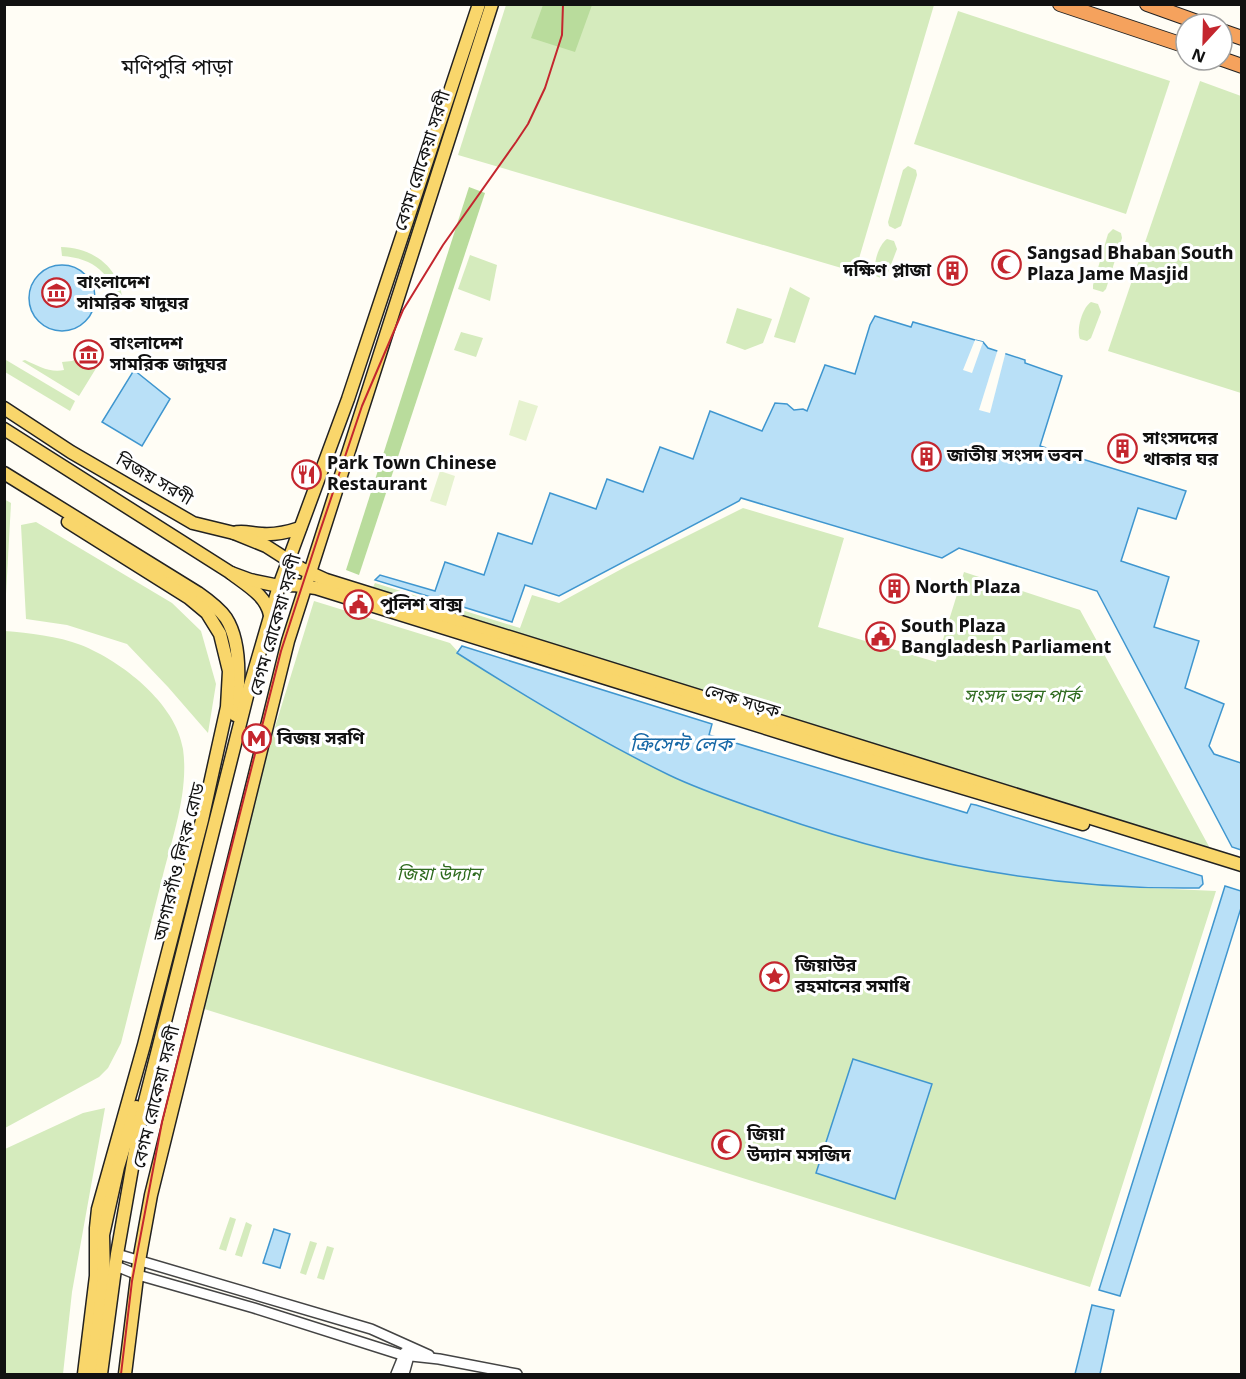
<svg xmlns="http://www.w3.org/2000/svg" width="1246" height="1379" font-family="Georgia,'Noto Sans Bengali',serif">
<rect width="100%" height="100%" fill="#fffdf5"/>
<g fill="#d5ebbd">
<path d="M 506,5 L 934,5 L 855,272 L 458,155 Z"/>
<path d="M 958,11 L 1170,81 L 1126,214 L 914,144 Z"/>
<path d="M 1200,81 L 1241,96 L 1241,393 L 1108,351 Z"/>
<path d="M 908,166 L 916,170 L 917,175 L 901,226 L 895,229 L 889,226 L 888,222 L 903,170 Z"/>
<path d="M 1113,229 L 1121,233 L 1122,238 L 1106,289 L 1103,292 L 1093,289 L 1093,285 L 1108,234 Z"/>
<path d="M 887,239 L 894,241 L 897,249 L 887,275 L 883,279 L 876,276 C 872,267 878,245 887,239 Z"/>
<path d="M 61,247 C 97,248 123,271 123,308 L 115,307 C 115,274 93,258 62,256 Z"/>
<path d="M 470,255 L 497,265 L 490,301 L 458,289 Z"/>
<path d="M 790,287 L 810,298 L 795,343 L 774,337 Z"/>
<path d="M 1091,302 L 1098,304 L 1101,312 L 1091,338 L 1087,341 L 1080,339 C 1076,330 1082,308 1091,302 Z"/>
<path d="M 737,308 L 772,319 L 763,343 L 745,350 L 726,343 Z"/>
<path d="M 461,332 L 483,338 L 476,357 L 454,350 Z"/>
<path d="M 94,351 L 103,357 L 79,396 L 22,361 L 25,360 C 38,366 50,373 64,370 L 62,362 L 72,361 Z"/>
<path d="M 6,360 L 75,401 L 70,411 L 5,372 Z"/>
<path d="M 4,499 L 11,503 L 5,613 L 4,613 Z"/>
<path d="M 743,508 L 844,538 L 818,627 L 936,662 L 964,572 L 1080,610 L 1212,852 L 372,589 L 375,583 L 520,628 L 532,595 L 559,603 L 627,566 Z"/>
<path d="M 36,522 L 172,603 L 201,631 L 216,684 L 208,733 L 168,687 L 127,644 L 67,625 L 26,619 L 21,525 Z"/>
<path d="M 314,601 L 450,643 L 460,654 L 1106,886 L 1216,891 L 1090,1287 L 198,1007 L 261,772 Z"/>
<path d="M 5,631 C 29,633 58,636 81,645 C 121,661 176,703 183,749 C 189,792 172,838 162,879 C 148,934 135,988 121,1043 L 108,1068 L 99,1077 L 5,1128 Z"/>
<path d="M 105,1108 L 72,1292 L 63,1374 L 5,1374 L 5,1149 L 83,1113 Z"/>
<path d="M 230,1217 L 236,1219 L 226,1251 L 219,1249 Z"/>
<path d="M 246,1222 L 252,1225 L 242,1257 L 235,1255 Z"/>
<path d="M 310,1241 L 317,1243 L 306,1275 L 300,1273 Z"/>
<path d="M 327,1246 L 334,1248 L 324,1280 L 317,1278 Z"/>
</g>
<g fill="#b9dc9c">
<path d="M 543,5 L 592,5 L 575,52 L 531,38 Z"/>
<path d="M 469,187 L 485,193 L 359,575 L 346,570 Z"/>
</g>
<g fill="#e6f2cf">
<path d="M 519,400 L 538,406 L 526,441 L 509,435 Z"/>
<path d="M 440,471 L 455,476 L 446,506 L 430,501 Z"/>
</g>
<g fill="#b9e0f7" stroke="#3f96cf" stroke-width="1.5">
<circle cx="62" cy="298" r="33"/>
<path d="M 875,316 L 911,327 L 913,322 L 975,340 L 983,342 L 988,348 L 1025,360 L 1025,363 L 1062,376 L 1040,446 L 1186,491 L 1176,519 L 1138,508 L 1121,561 L 1169,577 L 1154,627 L 1199,641 L 1185,688 L 1224,704 L 1209,746 L 1214,754 L 1241,763 L 1241,850 L 1232,847 L 1097,591 L 959,548 L 942,558 L 741,498 L 739,501 L 559,596 L 525,585 L 512,622 L 375,580 L 380,575 L 435,591 L 445,562 L 484,575 L 498,533 L 532,544 L 550,493 L 596,509 L 607,479 L 643,492 L 660,447 L 693,459 L 710,411 L 762,431 L 775,403 L 787,404 L 794,410 L 803,409 L 807,411 L 825,365 L 855,374 L 870,325 Z"/>
<path d="M 134,370 L 170,399 L 142,446 L 102,422 Z"/>
<path d="M 462,646 L 712,724 L 709,735 L 967,813 L 971,804 L 976,805 L 1202,876 L 1203,884 L 1199,888 C 1053,890 909,863 771,814 C 737,802 702,791 669,775 C 595,739 526,697 457,653 Z"/>
<path d="M 1225,886 L 1241,891 L 1241,908 L 1120,1296 L 1099,1290 Z"/>
<path d="M 853,1059 L 932,1084 L 895,1199 L 816,1173 Z"/>
<path d="M 274,1229 L 290,1234 L 280,1268 L 263,1263 Z"/>
<path d="M 1092,1305 L 1114,1310 L 1100,1374 L 1075,1374 Z"/>
</g>
<g fill="#fffdf5">
<path d="M 975,340 L 983,342 L 972,373 L 963,370 Z"/>
<path d="M 998,349 L 1006,351 L 990,413 L 979,410 Z"/>
</g>
<g fill="none" stroke-linecap="round" stroke-linejoin="round">
<defs>
<g id="minor">
<path d="M 117,1254 L 371,1329 L 429,1355"/>
<path d="M 116,1266 L 138,1275 L 254,1308 L 402,1355 L 439,1359 L 517,1374"/>
<path d="M 396,1374 L 405,1352"/>
<path d="M 404,1374 L 409,1356 L 409,1351"/>
</g>
<g id="major">
<path d="M 4,408 L 71,452 L 193,523 L 234,533 C 242,530 253,534 262,534 C 275,535 288,532 300,528"/>
<path d="M 4,429 L 231,573 C 246,585 266,595 270,615"/>
<path d="M 4,473 L 198,593 C 208,600 219,608 226,618 C 242,643 239,687 235,715"/>
<path d="M 68,522 L 189,598 L 207,613 L 220,634 L 229,671 L 227,707 L 202,820 L 144,1045 L 98,1209 L 96,1228 L 96,1276 L 84,1374"/>
<path d="M 234,533 L 266,546 L 302,569 L 326,580 L 1242,865"/>
<path d="M 231,573 L 250,580 L 279,586 L 294,585 L 316,588 L 846,753 L 1083,824"/>
<path d="M 92,1374 L 104,1275 L 103,1235 L 118,1167 L 136,1107"/>
<path d="M 101,1374 L 117,1254 L 141,1117 L 247,696 L 279,586 L 348,399 L 479,4"/>
<path d="M 125,1374 L 139,1261 L 151,1195 L 288,641 L 492,4"/>
</g>
<g id="highway">
<path d="M 1060,4 L 1186,46"/>
<path d="M 1147,4 L 1203,24"/>
<path d="M 1222,31 L 1242,38"/>
<path d="M 1222,59 L 1242,66"/>
</g>
</defs>
<use href="#minor" stroke="#444" stroke-width="12"/>
<use href="#major" stroke="#222" stroke-width="15"/>
<use href="#highway" stroke="#222" stroke-width="16"/>
<use href="#minor" stroke="#fff" stroke-width="9"/>
<use href="#major" stroke="#f9d66b" stroke-width="12"/>
<use href="#highway" stroke="#f5a25d" stroke-width="14"/>
<path stroke="#c4262e" stroke-width="2" d="M 121,1374 L 132,1281 L 162,1122 L 281,651 L 319,534 L 362,406 L 403,310 L 443,245 L 516,142 L 528,124 L 545,88 L 562,35 L 563,4"/>
</g>
<defs>
<symbol id="mosque-ring" viewBox="-11 -11 22 22"><circle r="9.5" fill="#fff" stroke="#c4262e" stroke-width="1.5"/><path d="M3.5-4.9A6 6 0 1 0 3.5 4.9A5 5 0 1 1 3.5-4.9Z" fill="#c4262e"/></symbol>
<symbol id="building-ring" viewBox="-11 -11 22 22"><circle r="9.5" fill="#fff" stroke="#c4262e" stroke-width="1.5"/><path d="M-4-6H4V6H1V3H-1V6H-4ZM-2.5-4.3h1.7v1.8h-1.7ZM.8-4.3h1.7v1.8H.8ZM-2.5-1h1.7V.8h-1.7ZM.8-1h1.7V.8H.8Z" fill="#c4262e"/></symbol>
<symbol id="museum-ring" viewBox="-11 -11 22 22"><circle r="9.5" fill="#fff" stroke="#c4262e" stroke-width="1.5"/><path d="M0-6L6-3V-2H-6V-3ZM-5-1h2V3h-2ZM-1-1h2V3h-2ZM3-1h2V3H3ZM-6 4H6V6H-6Z" fill="#c4262e"/></symbol>
<symbol id="restaurant-ring" viewBox="-11 -11 22 22"><circle r="9.5" fill="#fff" stroke="#c4262e" stroke-width="1.5"/><path d="M-5-6h1v4h1v-4h1v4h1v-4h1v5L-1.5 .5V6h-2V.5L-5-1ZM5-6V6H3V1.5H1.5Q1.5-4 5-6Z" fill="#c4262e"/></symbol>
<symbol id="civic-ring" viewBox="-11 -11 22 22"><circle r="9.5" fill="#fff" stroke="#c4262e" stroke-width="1.5"/><path d="M-.6-6.5H3V-4.5H.6V-3L4-1V1h2V6H-6V1h2V-1L-.6-3ZM-1.2 2.5V6h2.4V2.5Z" fill="#c4262e"/></symbol>
<symbol id="metro-ring" viewBox="-11 -11 22 22"><circle r="9.5" fill="#fff" stroke="#c4262e" stroke-width="1.5"/><path d="M-5.5 5V-5H-3L0 0L3-5H5.5V5H3V-.5L0 4L-3-.5V5Z" fill="#c4262e"/></symbol>
<symbol id="sight-ring" viewBox="-11 -11 22 22"><circle r="9.5" fill="#fff" stroke="#c4262e" stroke-width="1.5"/><path d="M0-6L1.8-2.2L6-1.7L2.9 1.2L3.7 5.4L0 3.3L-3.7 5.4L-2.9 1.2L-6-1.7L-1.8-2.2Z" fill="#c4262e"/></symbol>
</defs>
<g fill-rule="evenodd">
<use href="#mosque-ring" x="990" y="248" width="33" height="33"/>
<use href="#building-ring" x="936" y="254" width="33" height="33"/>
<use href="#museum-ring" x="40" y="276" width="33" height="33"/>
<use href="#museum-ring" x="72" y="338" width="33" height="33"/>
<use href="#building-ring" x="1106" y="432" width="33" height="33"/>
<use href="#building-ring" x="910" y="440" width="33" height="33"/>
<use href="#restaurant-ring" x="290" y="458" width="33" height="33"/>
<use href="#building-ring" x="878" y="572" width="33" height="33"/>
<use href="#civic-ring" x="342" y="588" width="33" height="33"/>
<use href="#civic-ring" x="864" y="620" width="33" height="33"/>
<use href="#metro-ring" x="240" y="722" width="33" height="33"/>
<use href="#sight-ring" x="758" y="960" width="33" height="33"/>
<use href="#mosque-ring" x="710" y="1128" width="33" height="33"/>
</g>
<g text-anchor="middle" dominant-baseline="central" stroke-width="6" stroke-linejoin="round" paint-order="stroke">
<g font-size="18" fill="#111" stroke="#fff">
<text transform="translate(423 161) rotate(-72)">বেগম রোকেয়া সরণী</text>
<text transform="translate(154 480) rotate(30)">বিজয় সরণী</text>
<text transform="translate(276 625) rotate(-74)">বেগম রোকেয়া সরণী</text>
<text transform="translate(742 702) rotate(17)">লেক সড়ক</text>
<text transform="translate(180 862) rotate(-76)">আগারগাঁও লিংক রোড</text>
<text transform="translate(157 1097) rotate(-76)">বেগম রোকেয়া সরণী</text>
</g>
<g font-size="18" font-weight="bold" fill="#111" stroke="#fff" text-anchor="start">
<text x="1027" y="254">Sangsad Bhaban South<tspan x="1027" dy="21">Plaza Jame Masjid</tspan></text>
<text x="931" y="271" text-anchor="end">দক্ষিণ প্লাজা</text>
<text x="77" y="283">বাংলাদেশ<tspan x="77" dy="21">সামরিক যাদুঘর</tspan></text>
<text x="110" y="344">বাংলাদেশ<tspan x="110" dy="21">সামরিক জাদুঘর</tspan></text>
<text x="1143" y="439">সাংসদদের<tspan x="1143" dy="21">থাকার ঘর</tspan></text>
<text x="947" y="456">জাতীয় সংসদ ভবন</text>
<text x="327" y="464">Park Town Chinese<tspan x="327" dy="21">Restaurant</tspan></text>
<text x="915" y="588">North Plaza</text>
<text x="380" y="605">পুলিশ বাক্স</text>
<text x="901" y="627">South Plaza<tspan x="901" dy="21">Bangladesh Parliament</tspan></text>
<text x="277" y="739">বিজয় সরণি</text>
<text x="795" y="966">জিয়াউর<tspan x="795" dy="21">রহমানের সমাধি</tspan></text>
<text x="747" y="1135">জিয়া<tspan x="747" dy="21">উদ্যান মসজিদ</tspan></text>
</g>
<g font-size="18" font-style="italic" fill="#2f6b1f" stroke="#fff">
<text x="1022" y="697">সংসদ ভবন পার্ক</text>
<text x="439" y="875">জিয়া উদ্যান</text>
</g>
<g font-size="20" font-style="italic" fill="#1768a6" stroke="#fff">
<text x="681" y="746">ক্রিসেন্ট লেক</text>
</g>
<g font-size="21" fill="#111" stroke="#fff">
<text x="177" y="69">মণিপুরি পাড়া</text>
</g>
</g>
<rect width="1246" height="1379" fill="none" stroke="#111111" stroke-width="12"/>
<g transform="translate(1204 42) rotate(202)"><circle r="28" fill="#ffffff" stroke="#a0a0a0" stroke-width="1.5"/>
<path d="M0-4.5L10 22L0 15L-10 22Z" fill="#c4262e"/>
<text y="-9" font-size="16" font-weight="bold" text-anchor="middle" fill="#111111">N</text>
</g>
</svg>
